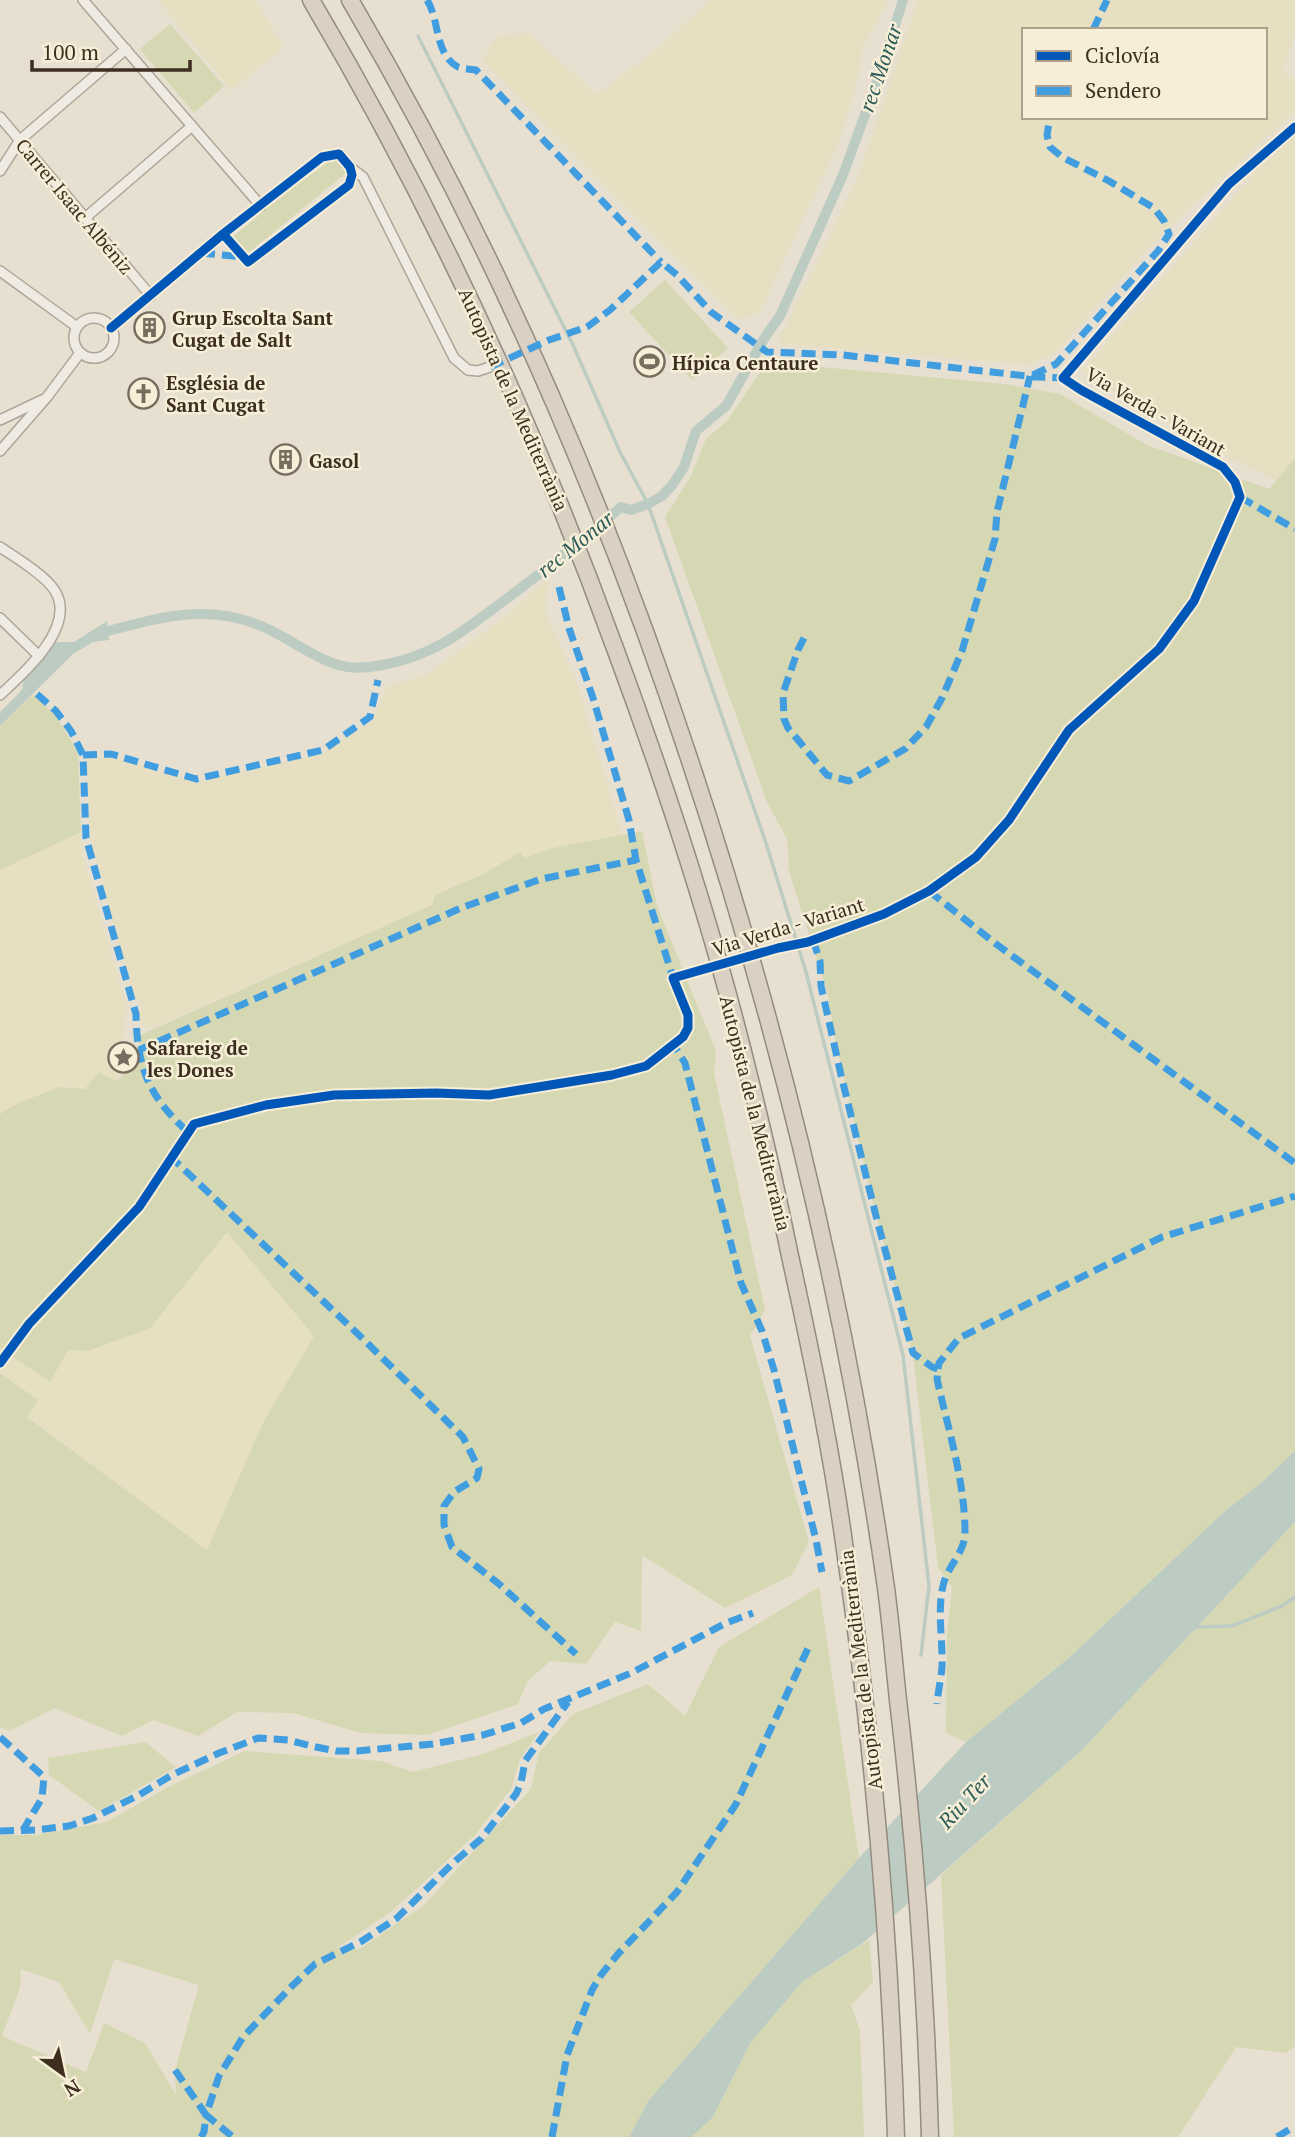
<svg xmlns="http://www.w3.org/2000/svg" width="1295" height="2137" font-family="'PT Serif',serif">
<rect width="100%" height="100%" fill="#e7e0d1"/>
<g fill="#e6dfc2" fill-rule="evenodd">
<path d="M 158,0 L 256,0 L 284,47 L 231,91 Z"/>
<path d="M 710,0 L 889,0 L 862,49 L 858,79 L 840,140 L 760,312 L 738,320 L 482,61 L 496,37 L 528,33 L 597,94 L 662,45 Z"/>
<path d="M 918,0 L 1295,0 L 1295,37 L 1282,71 L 1295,78 L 1295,111 L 1154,242 L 1056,352 L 1031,365 L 777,344 L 858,176 ZM 1024,30 L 1265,30 L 1265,117 L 1024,117 Z"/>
<path d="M 1295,136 L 1295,458 L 1276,480 L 1214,450 L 1081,371 L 1258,169 Z"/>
<path d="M 548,578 L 546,612 L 578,686 L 623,836 L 553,848 L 523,858 L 520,852 L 484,874 L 436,894 L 432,905 L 155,1027 L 145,1029 L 139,1017 L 142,1005 L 133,996 L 90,839 L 86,757 L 111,756 L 194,782 L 322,754 L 374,719 L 386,687 L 426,675 L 502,619 Z"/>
<path d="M 81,832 L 81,847 L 127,1008 L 122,1045 L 112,1051 L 118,1076 L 115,1081 L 85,1089 L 60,1087 L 18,1103 L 0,1114 L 0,870 Z"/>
<path d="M 227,1232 L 314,1336 L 263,1423 L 207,1550 L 27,1416 L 38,1400 L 0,1373 L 0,1348 L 50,1382 L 68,1350 L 88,1351 L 201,1263 Z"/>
</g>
<g fill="#d6d7b3" fill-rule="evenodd">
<path d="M 170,24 L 224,86 L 194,113 L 140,49 Z"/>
<path d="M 339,154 L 350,170 L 243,257 L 228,241 L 291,189 Z"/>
<path d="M 665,280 L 728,348 L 692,380 L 629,312 Z"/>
<path d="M 767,362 L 1005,384 L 1060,394 L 1147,445 L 1269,489 L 1295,458 L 1295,1451 L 1260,1484 L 1224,1512 L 1071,1656 L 966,1742 L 946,1733 L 947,1635 L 952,1587 L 938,1567 L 913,1356 L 870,1191 L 836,1044 L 827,991 L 789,871 L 787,839 L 767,802 L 665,517 L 691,476 L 706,439 L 727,421 Z"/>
<path d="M 33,695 L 56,716 L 78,753 L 81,832 L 0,870 L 0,726 Z"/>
<path d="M 642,831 L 657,906 L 716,1051 L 714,1073 L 765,1310 L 750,1336 L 809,1542 L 792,1575 L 725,1608 L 642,1555 L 641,1631 L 615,1622 L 586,1664 L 550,1661 L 527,1682 L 518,1704 L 428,1735 L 361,1733 L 293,1713 L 237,1712 L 198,1736 L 154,1720 L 122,1736 L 55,1708 L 10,1731 L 0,1727 L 0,1373 L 38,1400 L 27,1417 L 207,1550 L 263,1423 L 314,1336 L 227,1232 L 150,1328 L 88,1351 L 68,1350 L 50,1382 L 0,1348 L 0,1114 L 18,1103 L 60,1087 L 85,1089 L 99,1072 L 115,1081 L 138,1065 L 140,1035 L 432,905 L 435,895 L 484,874 L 520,852 L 524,858 L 553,848 Z"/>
<path d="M 1295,1522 L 1295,2046 L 1286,2053 L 1236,2047 L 1178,2137 L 954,2137 L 941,1875 L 1083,1749 Z"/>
<path d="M 819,1587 L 859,1858 L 649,2100 L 629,2137 L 0,2137 L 0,1835 L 37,1835 L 106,1822 L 174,1784 L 245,1751 L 381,1761 L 413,1772 L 483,1754 L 539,1732 L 520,1759 L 511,1789 L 475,1835 L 392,1911 L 337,1948 L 360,1949 L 424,1905 L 531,1789 L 539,1753 L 573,1714 L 648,1684 L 685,1716 L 719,1647 ZM 114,1959 L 199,1985 L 175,2070 L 176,2095 L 145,2043 L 104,2023 L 86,2072 L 2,2036 L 20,1988 L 21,1969 L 59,1982 L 90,2034 Z"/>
<path d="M 145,1742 L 176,1767 L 99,1811 L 49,1775 L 48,1758 Z"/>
<path d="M 869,1940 L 873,1982 L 851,2005 L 860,2031 L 864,2137 L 691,2137 L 712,2118 L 751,2042 L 802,1982 Z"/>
</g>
<g fill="#bcccc2">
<path d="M 107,621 L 109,640 L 93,642 L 73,654 L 0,726 L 0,712 L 22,690 L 24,678 L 55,642 L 74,642 Z"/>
<path d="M 1295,1451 L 1295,1522 L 1083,1749 L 863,1943 L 802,1982 L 751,2042 L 712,2118 L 691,2137 L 629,2137 L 649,2100 L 859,1858 L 966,1742 L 1071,1656 L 1224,1512 L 1260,1484 Z"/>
</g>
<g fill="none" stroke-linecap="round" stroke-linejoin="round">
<g stroke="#bcccc2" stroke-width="3.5">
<path d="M 418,36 L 573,345 L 620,452 L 648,504 L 766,843 L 806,972 L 903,1355 L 929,1586 L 921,1655"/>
<path d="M 1195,1627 L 1232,1626 L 1282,1606 L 1295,1597"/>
</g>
<path stroke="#bcccc2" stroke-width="10" d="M 97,634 C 159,618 211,600 272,631 C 294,642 324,664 348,667 C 369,670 406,661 425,652 C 454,640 480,618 505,600 C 545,570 583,540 621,507 L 631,510 L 648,504 L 662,496 L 673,484 L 684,467 L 696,431 L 726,406 L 765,337 L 780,316 L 843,175 L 879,76 L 903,0"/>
<defs>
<g id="street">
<path d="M 83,0 L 261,206"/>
<path d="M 0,117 L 151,296"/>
<path d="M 350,167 L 363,177 L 454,358 L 468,370 L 478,371 L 490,367"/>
<path d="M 0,171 L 20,140 L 126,49"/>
<path d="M 85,218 L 192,126"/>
<path d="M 0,271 L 77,327"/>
<circle cx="94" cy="338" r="20"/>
<path d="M 111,328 L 223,234 L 322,157 L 339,154 L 350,167 L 352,175 L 349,185 L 248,262 L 223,234"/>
<path d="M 0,420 L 42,400"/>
<path d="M 0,451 L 47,397 L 80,353"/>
<path d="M 0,547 C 16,558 45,575 55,591 C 77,627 23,674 0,695"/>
<path d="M 0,618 L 39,656"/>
</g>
<g id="highway">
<path d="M 311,0 C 434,207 534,425 616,651 C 668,791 715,935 750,1080 C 765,1139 778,1197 790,1256 C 811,1351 831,1447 844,1543 C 873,1740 890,1938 896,2137"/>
<path d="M 350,0 C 491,239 602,495 689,758 C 779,1028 846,1306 886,1588 C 891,1625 894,1663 898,1700 C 915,1845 926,1991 930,2137"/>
</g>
</defs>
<use href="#street" stroke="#ada599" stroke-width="12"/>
<use href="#highway" stroke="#928b80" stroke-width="19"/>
<use href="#street" stroke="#efebe3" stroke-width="9"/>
<use href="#highway" stroke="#dad1c2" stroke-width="16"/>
<g stroke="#3f9de0" stroke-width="7" stroke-dasharray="14 7" stroke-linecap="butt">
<path d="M 427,0 C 440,20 434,54 458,67 C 463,69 471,69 476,70 L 661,262"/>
<path d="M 1093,30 L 1107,0"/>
<path d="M 201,253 L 243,257"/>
<path d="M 490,367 L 549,340 L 587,327 L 610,310 L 661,262 L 677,275 L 711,312 L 767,352 L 843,355 L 1035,377 L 1063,378"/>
<path d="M 1033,375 L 1056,364 L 1158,251 L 1169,234 L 1164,221 L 1154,208 L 1109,181 L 1062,157 L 1050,147 L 1047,135 L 1050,117"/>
<path d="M 1240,497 L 1295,529"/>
<path d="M 559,587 L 569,628 L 593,698 L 629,820 L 636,860 L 675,984"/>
<path d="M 804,638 L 798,650 L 783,693 L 784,719 L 788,728 L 827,775 L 849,781 L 905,749 L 926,727 L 942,698 L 962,651 L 995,539 L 997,512 L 1030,376"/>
<path d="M 37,694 L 56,711 L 71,731 L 83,755 L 86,838 L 136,1014 C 137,1067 148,1096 188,1132 L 172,1158 L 359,1335 L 463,1437 L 479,1469 L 477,1478 L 454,1492 L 444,1506 L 444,1525 L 452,1547 L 499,1584 L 576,1654"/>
<path d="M 83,755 L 111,754 L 196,779 L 323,750 L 370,717 L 378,680"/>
<path d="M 929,891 L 996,944 L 1295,1163"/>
<path d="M 813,940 L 820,961 L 821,986 L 841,1075 L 877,1220 L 913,1353 L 932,1367 L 938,1369 L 937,1379 C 948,1429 965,1481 965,1533 C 965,1553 947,1566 943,1586 C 937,1612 943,1640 942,1667 C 941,1679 938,1692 937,1704"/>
<path d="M 679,1041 L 674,1045 L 685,1063 L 741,1283 L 762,1331 L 774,1370 L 816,1540 L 822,1572"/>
<path d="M 139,1050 L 461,908 L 541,879 L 636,860"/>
<path d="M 938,1369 L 939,1363 L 959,1338 L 1162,1237 L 1295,1196"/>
<path d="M 0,1737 L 44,1777 L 42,1798 L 23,1830"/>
<path d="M 0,1831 L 35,1830 L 69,1826 L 93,1818 L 139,1795 L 172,1775 L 219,1753 L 258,1738 L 288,1740 L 311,1746 L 336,1751 L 357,1751 L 433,1744 L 483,1735 L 521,1723 L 544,1709 L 631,1673 L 726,1623 L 753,1613"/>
<path d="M 175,2070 L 206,2115 L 219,2076 L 243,2037 L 293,1985 L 315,1964 L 362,1941 L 397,1918 L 453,1863 L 481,1839 L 516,1794 L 521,1783 L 525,1761 L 568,1702"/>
<path d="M 201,2137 L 204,2132 L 206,2115 L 233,2137"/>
<path d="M 552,2137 L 567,2055 L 592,1990 L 601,1975 L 618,1954 L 677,1892 L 736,1804 L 810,1644"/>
<path d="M 1277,2137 L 1295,2126"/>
</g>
<defs>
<g id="cycleway">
<path d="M 111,328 L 223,234 L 322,157 L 339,154 L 350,167 L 352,175 L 349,185 L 248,262 L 223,234"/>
<path d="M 0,1363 L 29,1324 L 139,1207 L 194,1124 L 266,1105 L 334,1095 L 436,1093 L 489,1095 L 612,1075 L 646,1066 L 683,1037 L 688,1028 L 688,1015 L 673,978 L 778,948 L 808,942 L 884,914 L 929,891 L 976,857 L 1009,820 L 1069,730 L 1159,649 L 1194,601 L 1240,497 L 1235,482 L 1223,467 L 1081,390 L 1063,378 L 1229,184 L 1295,127"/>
</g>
</defs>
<use href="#cycleway" stroke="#f7eed8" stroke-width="13"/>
<use href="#cycleway" stroke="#0057b8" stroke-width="9"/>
</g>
<defs>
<symbol id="building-ring" viewBox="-11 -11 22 22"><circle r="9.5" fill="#f7eed8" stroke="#786c5e" stroke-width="1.5"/><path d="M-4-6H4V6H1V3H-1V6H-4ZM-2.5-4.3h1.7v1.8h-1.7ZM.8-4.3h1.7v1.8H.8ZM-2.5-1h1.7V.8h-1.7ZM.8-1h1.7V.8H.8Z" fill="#786c5e"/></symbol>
<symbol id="stadium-ring" viewBox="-11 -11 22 22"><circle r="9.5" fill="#f7eed8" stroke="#786c5e" stroke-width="1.5"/><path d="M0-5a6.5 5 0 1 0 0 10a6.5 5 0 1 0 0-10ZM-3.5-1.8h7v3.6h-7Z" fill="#786c5e"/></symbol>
<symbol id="church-ring" viewBox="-11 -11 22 22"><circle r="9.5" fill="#f7eed8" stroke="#786c5e" stroke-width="1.5"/><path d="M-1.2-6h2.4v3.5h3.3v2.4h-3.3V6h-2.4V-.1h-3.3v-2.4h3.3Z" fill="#786c5e"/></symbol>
<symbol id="sight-ring" viewBox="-11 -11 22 22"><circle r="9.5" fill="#f7eed8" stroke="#786c5e" stroke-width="1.5"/><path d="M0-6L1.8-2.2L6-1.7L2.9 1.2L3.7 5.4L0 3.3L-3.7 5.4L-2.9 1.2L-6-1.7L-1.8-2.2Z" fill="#786c5e"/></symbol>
</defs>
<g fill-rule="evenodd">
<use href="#building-ring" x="132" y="310" width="35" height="35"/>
<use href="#stadium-ring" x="632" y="344" width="35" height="35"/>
<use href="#church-ring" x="126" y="376" width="35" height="35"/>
<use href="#building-ring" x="268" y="442" width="35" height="35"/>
<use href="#sight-ring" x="106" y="1040" width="35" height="35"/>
</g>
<g text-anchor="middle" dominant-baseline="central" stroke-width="5" stroke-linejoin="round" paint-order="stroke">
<g font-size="19" fill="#3d2e20" stroke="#f7eed8">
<text transform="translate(75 206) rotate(50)">Carrer Isaac Albéniz</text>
<text transform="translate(514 399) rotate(66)">Autopista de la Mediterrània</text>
<text transform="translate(1156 411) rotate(30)">Via Verda - Variant</text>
<text transform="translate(788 926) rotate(-17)">Via Verda - Variant</text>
<text transform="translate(756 1113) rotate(76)">Autopista de la Mediterrània</text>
<text transform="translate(860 1670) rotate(-97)">Autopista de la Mediterrània</text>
</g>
<g font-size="19" font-weight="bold" fill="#3d2e20" stroke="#f7eed8" text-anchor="start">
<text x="172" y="317">Grup Escolta Sant<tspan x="172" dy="22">Cugat de Salt</tspan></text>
<text x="672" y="362">Hípica Centaure</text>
<text x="166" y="382">Església de<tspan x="166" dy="22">Sant Cugat</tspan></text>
<text x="309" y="460">Gasol</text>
<text x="147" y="1047">Safareig de<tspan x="147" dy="22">les Dones</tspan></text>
</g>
<g font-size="21" font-style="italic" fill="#2f5d5a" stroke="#f7eed8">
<text transform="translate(880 68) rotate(-71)">rec Monar</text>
<text transform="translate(575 544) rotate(-39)">rec Monar</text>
<text transform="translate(964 1801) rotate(-47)">Riu Ter</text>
</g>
</g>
<rect x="1022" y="28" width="245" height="91" fill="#f7eed8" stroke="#ada18e" stroke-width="2"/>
<rect x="1036" y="51" width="35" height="10" fill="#0057b8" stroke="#ada18e" stroke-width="2"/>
<text x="1085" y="63" font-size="21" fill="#3d2e20">Ciclovía</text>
<rect x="1036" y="86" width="35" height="10" fill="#3f9de0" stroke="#ada18e" stroke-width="2"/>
<text x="1085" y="98" font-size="21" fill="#3d2e20">Sendero</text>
<g transform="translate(63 2074) rotate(147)" stroke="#f7eed8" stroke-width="5" paint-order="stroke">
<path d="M0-5L12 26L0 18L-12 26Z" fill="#3d2e20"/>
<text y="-10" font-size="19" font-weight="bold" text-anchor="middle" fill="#3d2e20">N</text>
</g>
<path d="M32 60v10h158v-10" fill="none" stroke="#3d2e20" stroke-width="3.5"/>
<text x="42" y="60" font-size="21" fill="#3d2e20" stroke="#f7eed8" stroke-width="5" paint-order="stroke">100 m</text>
</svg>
